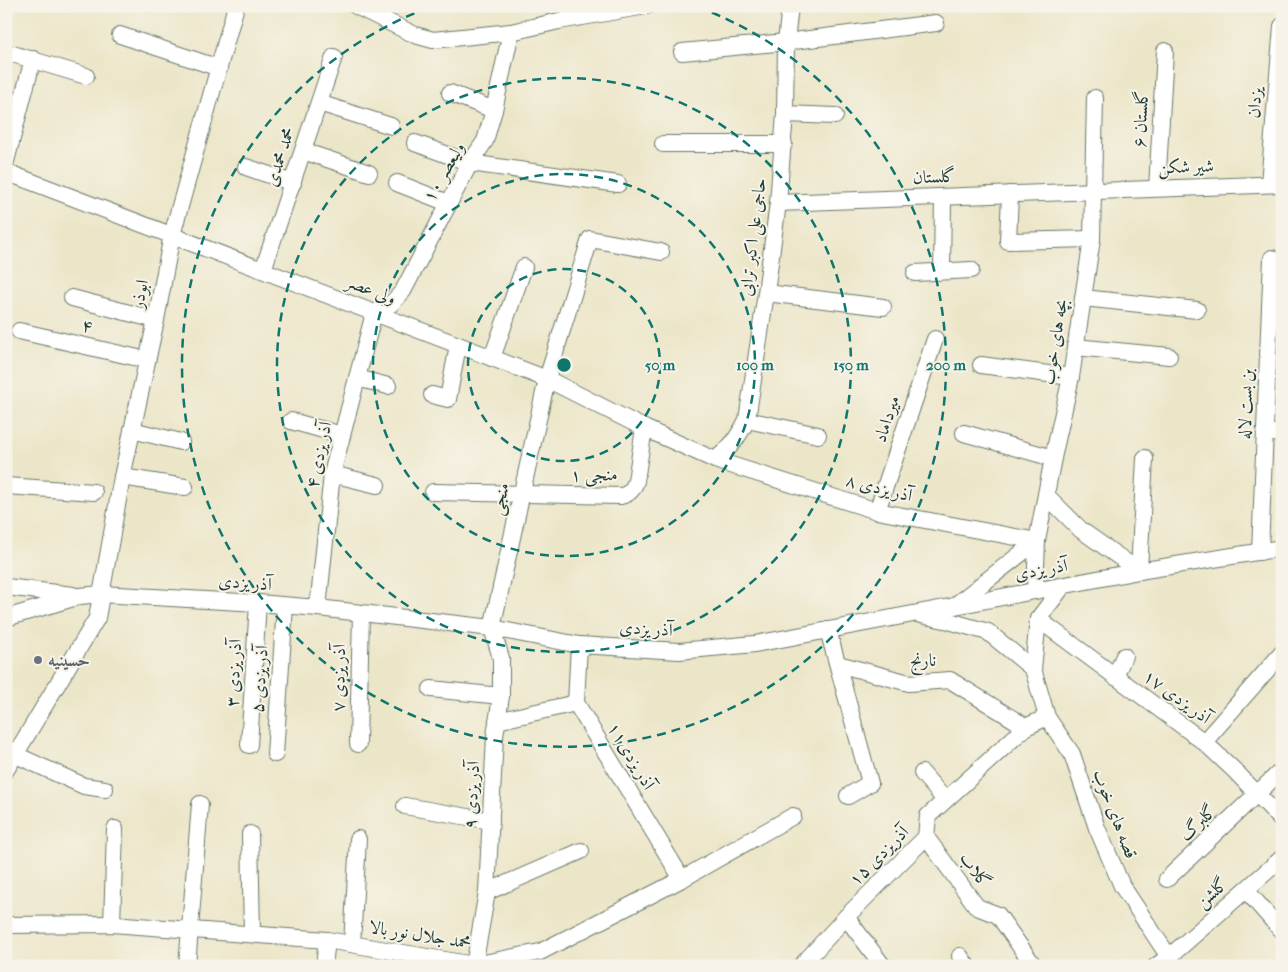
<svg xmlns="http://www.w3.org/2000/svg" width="1288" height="972" font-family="'IM FELL French Canon',Amiri,serif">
<rect width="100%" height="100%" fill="#f7f3e8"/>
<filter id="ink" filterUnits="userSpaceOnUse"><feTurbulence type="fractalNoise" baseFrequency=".02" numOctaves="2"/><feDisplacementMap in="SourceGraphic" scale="10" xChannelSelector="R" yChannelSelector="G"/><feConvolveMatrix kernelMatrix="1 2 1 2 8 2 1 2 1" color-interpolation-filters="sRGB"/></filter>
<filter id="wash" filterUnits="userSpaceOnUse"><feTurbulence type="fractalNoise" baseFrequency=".0096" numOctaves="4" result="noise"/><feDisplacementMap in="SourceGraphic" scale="20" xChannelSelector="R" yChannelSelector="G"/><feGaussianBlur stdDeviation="1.12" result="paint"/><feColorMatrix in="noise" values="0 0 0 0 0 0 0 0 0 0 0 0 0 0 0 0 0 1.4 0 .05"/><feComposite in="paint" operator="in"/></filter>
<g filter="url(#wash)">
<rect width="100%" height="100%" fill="#ece6c9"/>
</g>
<g filter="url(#ink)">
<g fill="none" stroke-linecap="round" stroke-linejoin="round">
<defs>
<g id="minor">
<path d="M 356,6 L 415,35 L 433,40 L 511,32 L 559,21 L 646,6"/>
<path d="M 120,35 L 219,68"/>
<path d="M 6,52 L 86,76"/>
<path d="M 682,52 L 786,42 L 936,23"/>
<path d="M 450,93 L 494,110"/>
<path d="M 319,103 L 391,126"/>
<path d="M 785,114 L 835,116"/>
<path d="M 415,143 L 470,163 L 618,184"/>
<path d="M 663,144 L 784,144"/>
<path d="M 303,151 L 369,173"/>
<path d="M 6,161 L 33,59"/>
<path d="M 246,167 L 293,183"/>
<path d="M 6,172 L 547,379 L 644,428 L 715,460 L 877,511 L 1037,541"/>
<path d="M 397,183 L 448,203"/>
<path d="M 1269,184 L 1282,26"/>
<path d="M 1157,188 L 1165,51"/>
<path d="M 1010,194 L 1008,241 L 1092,239"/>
<path d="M 778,203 L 1282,184"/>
<path d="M 263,270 L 334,57"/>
<path d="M 942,271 L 943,197"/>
<path d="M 915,273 L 971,270"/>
<path d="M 766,293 L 883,307"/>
<path d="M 72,298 L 156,320"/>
<path d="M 1083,298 L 1197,310"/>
<path d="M 19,331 L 147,360"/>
<path d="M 1075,347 L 1169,356"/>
<path d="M 492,358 L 524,267"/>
<path d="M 981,365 L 1071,377"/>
<path d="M 357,378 L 388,386"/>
<path d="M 432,395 L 448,399 L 458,345"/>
<path d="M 747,420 L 818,435"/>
<path d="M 291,421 L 342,435"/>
<path d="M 132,430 L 181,442"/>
<path d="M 1265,432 L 1282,434"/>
<path d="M 964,433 L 1053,458"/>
<path d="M 715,460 C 732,446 737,439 747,420 L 766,293 L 778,203 L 785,114 L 786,42 L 790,6"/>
<path d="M 332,474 L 377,485"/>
<path d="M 122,477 L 185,487"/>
<path d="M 6,486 L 94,492"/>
<path d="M 433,492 L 621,496 C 630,494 633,489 636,481 L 644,428"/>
<path d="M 1046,495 L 1081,530 L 1139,571"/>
<path d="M 877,511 L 935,339"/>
<path d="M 1260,552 L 1272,258"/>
<path d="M 1139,571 L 1145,458"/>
<path d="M 1063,586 L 1038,619 L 1033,669 L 1047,717 L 1072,754 L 1097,828 L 1122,886 L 1175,966"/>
<path d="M 6,587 L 73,595"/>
<path d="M 1035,591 L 1037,541 L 1053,458 L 1071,377 L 1092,239 L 1095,98"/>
<path d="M 958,603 L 1037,541"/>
<path d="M 318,608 L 332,474 L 374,313 L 391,304 L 403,291 L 470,163 L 485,141 L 494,110 L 511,32"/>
<path d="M 921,615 L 949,621 L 988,632 L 1033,669"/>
<path d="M 6,618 L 80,596 L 101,594 L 258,603 L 318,608 L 492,628 L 579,645 L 679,651 L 755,644 L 1139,571 L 1282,548"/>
<path d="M 1038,619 L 1204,742 L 1235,771 L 1282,820"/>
<path d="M 828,630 L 870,783 L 848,796"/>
<path d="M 579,645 L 576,703 L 682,879"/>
<path d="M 838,664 L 909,683 L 950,680 L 1026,727"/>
<path d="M 1115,677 L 1124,656"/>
<path d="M 431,689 L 501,696"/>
<path d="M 497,721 L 576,703"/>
<path d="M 1204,742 L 1282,653"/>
<path d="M 358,744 L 361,613"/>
<path d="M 249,745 L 258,603"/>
<path d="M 275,754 L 285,606"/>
<path d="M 16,755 L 84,786 L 105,789"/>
<path d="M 6,770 L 97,618 L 122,477 L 156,320 L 172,235 L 236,6"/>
<path d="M 922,773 L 945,800"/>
<path d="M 405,806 L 491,821"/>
<path d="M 250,834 L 252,934"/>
<path d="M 926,837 L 977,907 L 998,915 L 1034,966"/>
<path d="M 1167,879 L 1282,770"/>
<path d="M 1246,890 L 1280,929"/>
<path d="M 487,892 L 581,851"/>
<path d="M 846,917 L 883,966"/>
<path d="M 112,924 L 115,829"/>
<path d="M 6,925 L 112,924 L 327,940 L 474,965 L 540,952 L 682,879 L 793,816"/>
<path d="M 352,944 L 358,839"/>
<path d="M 960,956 L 967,966"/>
<path d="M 187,966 L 200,804"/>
<path d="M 324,966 L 327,940"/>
<path d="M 474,966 L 487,892 L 495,736 L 501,696 L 501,658 L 492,628 L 547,379 L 590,239 L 661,252"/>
<path d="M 801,966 L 846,917 L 926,837 L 928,816 L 1026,727 L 1047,717"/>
<path d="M 1156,966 L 1169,957 L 1282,858"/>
</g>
</defs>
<use href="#minor" stroke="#677868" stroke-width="18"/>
<use href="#minor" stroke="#fff" stroke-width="16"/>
</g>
</g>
<g fill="none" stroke="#0f766e" stroke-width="2.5" stroke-dasharray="9 6">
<circle cx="564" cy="365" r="96"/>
<circle cx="564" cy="365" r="191"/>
<circle cx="564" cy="365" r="287"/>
<path d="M698 7A382 382 0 1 1 430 7"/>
</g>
<circle fill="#6b7280" stroke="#f7f3e8" stroke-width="2" cx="38" cy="660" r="5"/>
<g text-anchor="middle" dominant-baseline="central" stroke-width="4" stroke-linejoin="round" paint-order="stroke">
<g font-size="18" fill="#1f3d34" stroke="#f7f3e8">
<text transform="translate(1255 103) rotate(-85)">یزدان</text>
<text transform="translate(1141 119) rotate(-87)">گلستان ۶</text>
<text transform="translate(280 157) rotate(-72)">محمد محمدی</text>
<text transform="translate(1186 167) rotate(-2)">شیر شکن</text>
<text transform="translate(444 172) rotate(-60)">۱۰ ولیعصر</text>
<text transform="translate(934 177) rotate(-2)">گلستان</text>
<text transform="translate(753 237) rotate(-83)">حاجی علی اکبر ترابی</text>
<text transform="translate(371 290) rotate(21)">ولی عصر</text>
<text transform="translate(140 294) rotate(-79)">ابوذر</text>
<text transform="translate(87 326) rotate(13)">۴</text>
<text transform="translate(1055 342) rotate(-81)">بچه های خوب</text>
<text transform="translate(1246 404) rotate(-88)">بن بست لاله</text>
<text transform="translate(887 419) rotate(-72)">میرداماد</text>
<text transform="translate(319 455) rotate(-78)">۴ آذر یزدی</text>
<text transform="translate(594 475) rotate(-1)">منجی ۱</text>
<text transform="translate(879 488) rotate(14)">۸ آذر یزدی</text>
<text transform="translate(500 499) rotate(-77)">منجی</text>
<text transform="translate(1041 570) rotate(-10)">آذر یزدی</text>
<text transform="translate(245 583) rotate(4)">آذر یزدی</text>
<text transform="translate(646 629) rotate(3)">آذر یزدی</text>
<text x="923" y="660">نارنج</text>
<text transform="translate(234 673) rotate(-87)">آذر یزدی ۳</text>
<text transform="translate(339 678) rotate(-89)">آذر یزدی ۷</text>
<text transform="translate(260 679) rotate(-86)">آذر یزدی ۵</text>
<text transform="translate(1177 697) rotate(36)">آذر یزدی ۱۷</text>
<text transform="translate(631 756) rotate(59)">آذر یزدی۱۱</text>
<text transform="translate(472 795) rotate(-87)">آذر یزدی ۹</text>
<text transform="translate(1115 814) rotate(69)">قصه های خوب</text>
<text transform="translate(1198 823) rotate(-43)">گلبرگ</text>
<text transform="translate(879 856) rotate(-45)">۱۵ آذریزدی</text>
<text transform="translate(975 870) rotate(54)">گلاب</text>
<text transform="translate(1212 893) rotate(-41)">گلشن</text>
<text transform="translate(420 935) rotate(9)">محمد جلال نور بالا</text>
</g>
<g font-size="18" font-weight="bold" fill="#5b616d" stroke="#f7f3e8" text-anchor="start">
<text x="48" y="660">حسینیه</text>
</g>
</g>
<circle cx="564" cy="365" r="8" fill="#0f766e" stroke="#f7f3e8" stroke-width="2.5"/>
<g font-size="15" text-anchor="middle" font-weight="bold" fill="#0f766e" stroke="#f7f3e8" stroke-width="4" stroke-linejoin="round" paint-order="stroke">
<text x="660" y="370">50 m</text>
<text x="755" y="370">100 m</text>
<text x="851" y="370">150 m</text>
<text x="946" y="370">200 m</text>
</g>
<rect width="1288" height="972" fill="none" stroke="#f7f3e8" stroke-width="25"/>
</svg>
